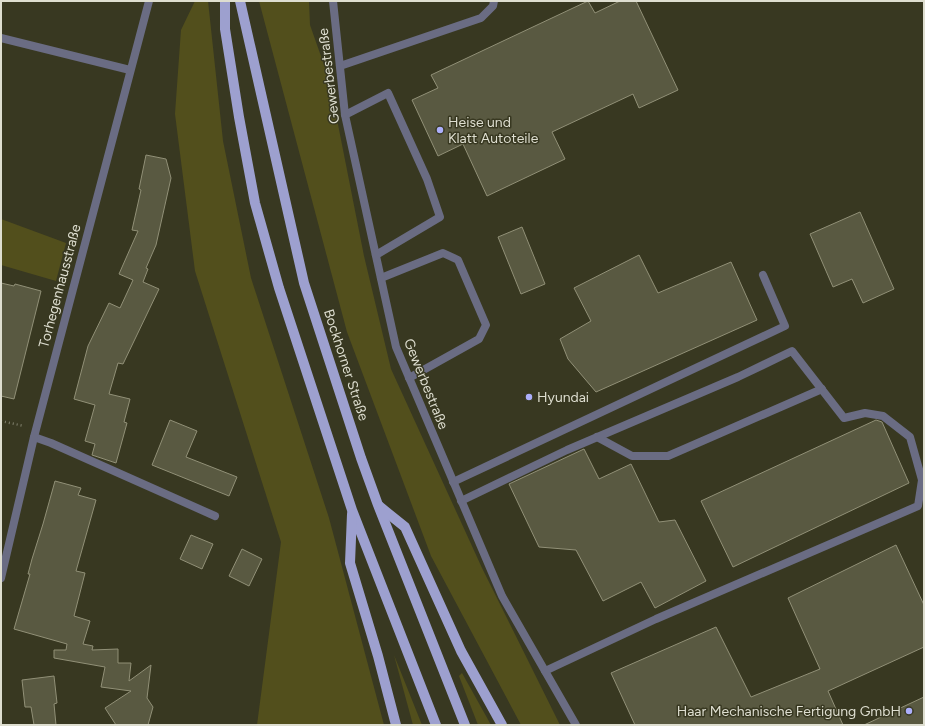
<svg xmlns="http://www.w3.org/2000/svg" width="925" height="726" font-family="Figtree,sans-serif">
<rect width="100%" height="100%" fill="#383821"/>
<g fill="#524f1c">
<path d="M 195,1 L 208,1 L 223,141 L 251,278 L 329,518 L 384,725 L 257,725 L 281,542 L 195,271 L 175,114 L 181,30 Z"/>
<path d="M 259,1 L 309,1 L 310,25 L 329,79 L 364,256 L 391,369 L 482,568 L 560,725 L 521,725 L 431,556 L 347,332 Z"/>
<path d="M 1,219 L 66,243 L 56,281 L 1,265 Z"/>
<path d="M 394,655 L 422,725 L 413,725 Z"/>
<path d="M 462,673 L 491,725 L 478,725 L 459,676 Z"/>
</g>
<g fill="#595941" stroke="#919077">
<path d="M 588,1 L 595,13 L 620,1 L 636,1 L 678,90 L 639,108 L 633,94 L 552,132 L 565,159 L 487,196 L 463,144 L 438,156 L 412,100 L 438,88 L 431,75 Z"/>
<path d="M 146,155 L 166,159 L 171,178 L 156,245 L 146,268 L 148,269 L 143,282 L 159,289 L 123,364 L 118,363 L 109,394 L 130,399 L 124,422 L 127,423 L 116,463 L 92,455 L 95,444 L 85,441 L 95,405 L 74,399 L 88,346 L 109,303 L 120,308 L 133,280 L 119,274 L 138,231 L 132,230 L 141,190 L 139,189 Z"/>
<path d="M 860,212 L 894,289 L 863,303 L 852,279 L 833,287 L 810,234 Z"/>
<path d="M 522,227 L 545,284 L 521,294 L 498,237 Z"/>
<path d="M 639,255 L 658,293 L 731,262 L 757,320 L 596,392 L 568,359 L 560,339 L 591,321 L 574,288 Z"/>
<path d="M 1,283 L 14,286 L 15,284 L 41,291 L 14,399 L 1,396 Z"/>
<path d="M 170,420 L 197,431 L 186,457 L 237,477 L 229,496 L 152,465 Z"/>
<path d="M 876,420 L 882,422 L 909,483 L 733,567 L 701,501 Z"/>
<path d="M 584,449 L 599,479 L 631,464 L 659,522 L 675,520 L 706,581 L 655,608 L 641,582 L 603,601 L 576,550 L 539,547 L 509,484 Z"/>
<path d="M 55,481 L 81,488 L 78,495 L 96,500 L 76,571 L 85,573 L 74,616 L 90,621 L 83,644 L 93,646 L 92,650 L 118,649 L 118,663 L 131,663 L 129,681 L 151,665 L 147,698 L 153,707 L 148,725 L 116,725 L 105,708 L 131,691 L 101,687 L 105,667 L 54,658 L 54,650 L 66,650 L 67,644 L 14,629 L 30,574 L 28,574 L 32,559 L 43,524 Z"/>
<path d="M 191,535 L 213,544 L 202,569 L 180,559 Z"/>
<path d="M 896,545 L 924,605 L 924,647 L 828,691 L 843,725 L 635,725 L 611,673 L 716,627 L 751,697 L 820,669 L 788,598 Z"/>
<path d="M 242,549 L 262,559 L 249,586 L 229,576 Z"/>
<path d="M 54,676 L 57,703 L 54,704 L 56,725 L 34,725 L 31,707 L 25,707 L 22,680 Z"/>
<path d="M 924,697 L 924,725 L 864,725 Z"/>
</g>
<g fill="none" stroke-linecap="round" stroke-linejoin="round">
<path stroke="#81816e" stroke-width="2.5" stroke-dasharray="1 3" stroke-linecap="butt" d="M 1,421 L 24,426"/>
<g stroke="#6a6c83" stroke-width="8">
<path d="M 1,38 L 130,70"/>
<path d="M 340,66 L 481,18 L 493,6 L 494,1"/>
<path d="M 345,115 L 388,93 L 427,179 L 440,217 L 376,255"/>
<path d="M 381,278 L 443,253 L 458,260 L 486,325 L 479,339 L 409,378"/>
<path d="M 34,437 L 51,443 L 215,516"/>
<path d="M 597,437 L 632,456 L 668,456 L 822,389"/>
<path d="M 453,482 L 785,326 L 763,275"/>
<path d="M 461,501 L 567,450 L 738,377 L 792,351 L 844,418 L 865,413 L 883,416 L 910,437 L 922,480 L 918,506 L 656,619 L 545,671"/>
</g>
<g stroke="#6a6c83" stroke-width="8">
<path d="M 333,1 L 345,115 L 396,347 L 502,596 L 576,725"/>
<path d="M 1,578 L 34,437 L 149,1"/>
</g>
<g stroke="#9da0cf" stroke-width="10">
<path d="M 225,1 L 225,29 L 239,117 L 255,203 L 279,288 L 352,510 L 436,725"/>
<path d="M 240,1 L 304,283 L 361,458 L 378,505 L 465,725"/>
<path d="M 379,506 L 405,527 L 461,651 L 502,725"/>
<path d="M 352,514 L 350,563 L 378,656 L 396,725"/>
</g>
</g>
<g fill="#acaffb" stroke="#383821" stroke-width="1.5">
<circle cx="440" cy="130" r="4"/>
<circle cx="529" cy="397" r="4"/>
<circle cx="909" cy="711" r="4"/>
</g>
<g text-anchor="middle" dominant-baseline="central" stroke-width="3" stroke-linejoin="round" paint-order="stroke">
<g font-size="14" fill="#deded0" stroke="#383821">
<text transform="translate(329 76) rotate(-97)">Gewerbestraße</text>
<text transform="translate(60 286) rotate(-75)">Torhegenhausstraße</text>
<text transform="translate(346 365) rotate(72)">Bockhorner Straße</text>
<text transform="translate(426 384) rotate(68)">Gewerbestraße</text>
</g>
<g font-size="14" fill="#deded0" stroke="#383821" text-anchor="start">
<text x="448" y="122">Heise und<tspan x="448" dy="16">Klatt Autoteile</tspan></text>
<text x="537" y="397">Hyundai</text>
<text x="901" y="711" text-anchor="end">Haar Mechanische Fertigung GmbH</text>
</g>
</g>
<rect width="925" height="726" fill="none" stroke="#deded0" stroke-width="4"/>
</svg>
